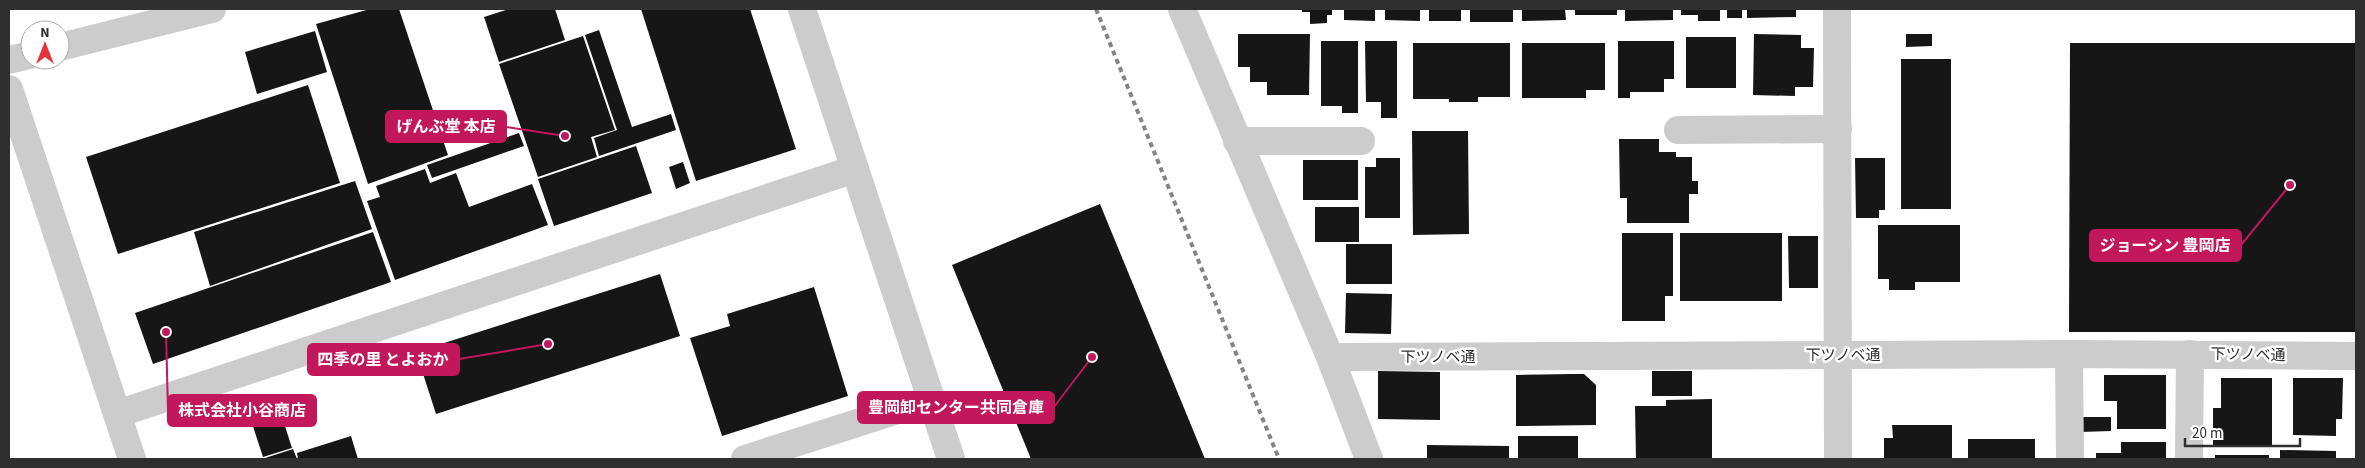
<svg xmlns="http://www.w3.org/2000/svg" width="2365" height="468" font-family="'Source Sans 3','Noto Sans JP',sans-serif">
<rect width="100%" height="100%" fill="#fff"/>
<g fill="#161616">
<path d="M 370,9 L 399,9 L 448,155 L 368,184 L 316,24 Z"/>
<path d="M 509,9 L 555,9 L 565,40 L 499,62 L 484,17 Z"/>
<path d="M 641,9 L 750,9 L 796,149 L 696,181 Z"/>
<path d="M 1302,9 L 1332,9 L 1332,15 L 1327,15 L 1327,23 L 1310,24 L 1310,12 L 1302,12 Z"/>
<path d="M 1344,9 L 1375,9 L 1375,21 L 1344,20 Z"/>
<path d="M 1385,9 L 1420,9 L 1420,21 L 1385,20 Z"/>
<rect x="1429" y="9" width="32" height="12"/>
<rect x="1470" y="9" width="43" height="13"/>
<path d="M 1522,9 L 1565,9 L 1566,20 L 1522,21 Z"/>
<rect x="1575" y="9" width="42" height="6"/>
<path d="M 1625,9 L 1673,9 L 1673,20 L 1625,21 Z"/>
<path d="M 1681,9 L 1720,9 L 1720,21 L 1698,21 L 1698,15 L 1681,15 Z"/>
<rect x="1727" y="9" width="15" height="9"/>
<path d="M 1747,9 L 1796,9 L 1796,17 L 1747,18 Z"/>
<path d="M 599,30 L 632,127 L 671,114 L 676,130 L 599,156 L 594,138 L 617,130 L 585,35 Z"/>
<path d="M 315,31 L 327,72 L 257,94 L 245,52 Z"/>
<path d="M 1238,34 L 1310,34 L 1309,95 L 1267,95 L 1267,82 L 1250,82 L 1250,67 L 1238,67 Z"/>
<path d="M 1754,34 L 1801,35 L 1801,48 L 1814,48 L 1813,87 L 1795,87 L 1795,96 L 1753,95 Z"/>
<path d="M 1906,34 L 1932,34 L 1932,46 L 1906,47 Z"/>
<path d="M 583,36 L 615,130 L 591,137 L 597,157 L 538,177 L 499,64 Z"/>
<rect x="1686" y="37" width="50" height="51"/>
<path d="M 1321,41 L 1358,41 L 1358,113 L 1342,113 L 1342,106 L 1321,106 Z"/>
<path d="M 1365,41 L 1397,41 L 1397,118 L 1381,118 L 1381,102 L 1366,102 Z"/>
<path d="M 1618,41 L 1674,41 L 1674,79 L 1664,79 L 1664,92 L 1630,92 L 1630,98 L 1618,98 Z"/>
<path d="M 1413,43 L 1510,43 L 1510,97 L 1478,97 L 1478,102 L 1449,102 L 1449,99 L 1413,99 Z"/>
<path d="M 1522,43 L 1605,43 L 1605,90 L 1586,90 L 1586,98 L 1522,98 Z"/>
<path d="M 2070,43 L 2356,43 L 2356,332 L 2069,332 Z"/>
<rect x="1901" y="59" width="50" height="150"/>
<path d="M 308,85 L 340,183 L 118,254 L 86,157 Z"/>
<path d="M 1412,131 L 1468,131 L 1469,234 L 1413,235 Z"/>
<path d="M 519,133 L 524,146 L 432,178 L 427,165 Z"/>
<path d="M 1619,139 L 1659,139 L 1659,152 L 1676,152 L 1676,157 L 1692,157 L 1692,181 L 1698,181 L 1698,194 L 1689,194 L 1689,223 L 1627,223 L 1627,198 L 1620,198 Z"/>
<path d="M 636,146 L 652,193 L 554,226 L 538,179 Z"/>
<path d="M 1376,158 L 1400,158 L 1400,218 L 1365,218 L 1365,167 L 1376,167 Z"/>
<path d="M 1855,158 L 1885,158 L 1885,210 L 1879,210 L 1879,218 L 1856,218 Z"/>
<rect x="1303" y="160" width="55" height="40"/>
<path d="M 683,162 L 690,183 L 676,189 L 669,167 Z"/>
<path d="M 425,169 L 430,183 L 456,173 L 469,207 L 532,184 L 548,225 L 395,280 L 367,201 L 380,197 L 376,186 Z"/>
<path d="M 355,181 L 372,229 L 210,286 L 194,232 Z"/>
<path d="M 1100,204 L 1205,459 L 1031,459 L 952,265 Z"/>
<rect x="1315" y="207" width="44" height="35"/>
<path d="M 1878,225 L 1960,225 L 1960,282 L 1915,282 L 1915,290 L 1889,290 L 1889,279 L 1878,279 Z"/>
<path d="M 373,232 L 391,282 L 153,364 L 135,313 Z"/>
<path d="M 1622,233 L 1673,233 L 1673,296 L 1665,296 L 1665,321 L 1622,321 Z"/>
<rect x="1680" y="233" width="102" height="68"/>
<path d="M 1788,236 L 1818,236 L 1818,288 L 1789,288 Z"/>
<rect x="1346" y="244" width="46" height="40"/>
<path d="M 660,274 L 680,336 L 436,414 L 416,352 Z"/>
<path d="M 814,287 L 848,396 L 722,436 L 690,338 L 730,326 L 727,314 Z"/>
<path d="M 1346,293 L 1392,294 L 1391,334 L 1345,333 Z"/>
<path d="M 1378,371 L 1440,372 L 1440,420 L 1378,419 Z"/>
<rect x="1652" y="371" width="40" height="25"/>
<path d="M 1571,374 L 1584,374 L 1596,385 L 1596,425 L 1516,426 L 1516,375 Z"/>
<path d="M 2104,375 L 2166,375 L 2166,429 L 2117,429 L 2117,401 L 2104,401 Z"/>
<path d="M 2221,378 L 2272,378 L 2272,446 L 2213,446 L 2213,408 L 2221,408 Z"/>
<path d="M 2293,378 L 2343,378 L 2342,419 L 2336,419 L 2336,436 L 2293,435 Z"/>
<path d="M 276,398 L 292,448 L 263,457 L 247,408 Z"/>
<path d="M 1712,399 L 1712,459 L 1636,459 L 1635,406 L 1666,406 L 1666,400 Z"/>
<path d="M 2080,417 L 2111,417 L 2111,431 L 2080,432 Z"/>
<path d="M 1892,425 L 1952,425 L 1952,459 L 1884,459 L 1884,438 L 1893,438 Z"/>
<path d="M 351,436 L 358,459 L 298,459 L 297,453 Z"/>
<rect x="1518" y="436" width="60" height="23"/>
<rect x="1968" y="439" width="67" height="20"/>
<path d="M 2121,442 L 2166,442 L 2166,459 L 2096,459 L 2096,453 L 2121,453 Z"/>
<path d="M 1427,445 L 1509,446 L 1509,459 L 1427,459 Z"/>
<path d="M 293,449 L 297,459 L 262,459 Z"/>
<path d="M 2280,450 L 2336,451 L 2336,459 L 2280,459 Z"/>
<rect x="2215" y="455" width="54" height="4"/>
</g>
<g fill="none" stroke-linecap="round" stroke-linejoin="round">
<g stroke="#ccc" stroke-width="28">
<path d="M 1182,9 L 1330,357 L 1369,459"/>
<path d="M 1837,9 L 1838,459"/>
<path d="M 1678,130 L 1838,129"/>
<path d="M 1237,141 L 1361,141"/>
<path d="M 2069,354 L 2070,459"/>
<path d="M 1330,357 L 2069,354 L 2356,356"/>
<path d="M 117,414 L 855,169"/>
<path d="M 745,459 L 932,399"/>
<path d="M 2189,459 L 2190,354"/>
</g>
<g stroke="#ccc" stroke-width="28">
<path d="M 802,9 L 951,459"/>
<path d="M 60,47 L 212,9"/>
<path d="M 9,60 L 30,55"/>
<path d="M 9,89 L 132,459"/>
</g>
<path stroke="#848484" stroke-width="4" stroke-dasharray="5 4" stroke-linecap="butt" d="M 1096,9 L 1279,459"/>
</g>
<g text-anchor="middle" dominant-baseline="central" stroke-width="5" stroke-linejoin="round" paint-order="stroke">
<g font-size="15" fill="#2f2f2f" stroke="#fff">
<text x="1843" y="355">下ツノベ通</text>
<text transform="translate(2248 355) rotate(1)">下ツノベ通</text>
<text x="1438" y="357">下ツノベ通</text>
</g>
</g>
<path fill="none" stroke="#c2185b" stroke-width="2" d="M565 136L506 127M2290 185L2241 245M548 344L459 359M1092 357L1054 407M166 332L168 411"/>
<g fill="#c2185b" stroke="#fff" stroke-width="2">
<circle cx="565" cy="136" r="5"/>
<circle cx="2290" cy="185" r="5"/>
<circle cx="548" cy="344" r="5"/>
<circle cx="1092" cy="357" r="5"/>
<circle cx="166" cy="332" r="5"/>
</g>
<g fill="#c2185b" stroke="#c2185b" stroke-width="2">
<rect x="386" y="111" width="120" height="31" rx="5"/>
<rect x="2090" y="230" width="151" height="31" rx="5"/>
<rect x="308" y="344" width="151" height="31" rx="5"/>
<rect x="858" y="392" width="196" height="31" rx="5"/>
<rect x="168" y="395" width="148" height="31" rx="5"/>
</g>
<g font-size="16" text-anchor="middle" font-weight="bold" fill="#fff">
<text x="446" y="132">げんぶ堂 本店</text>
<text x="2165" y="251">ジョーシン 豊岡店</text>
<text x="383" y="365">四季の里 とよおか</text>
<text x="956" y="413">豊岡卸センター共同倉庫</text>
<text x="242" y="416">株式会社小谷商店</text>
</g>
<rect width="2365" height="468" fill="none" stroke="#2f2f2f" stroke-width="20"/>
<g transform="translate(45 45)"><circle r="24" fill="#ffffff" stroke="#acacac"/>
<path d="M0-4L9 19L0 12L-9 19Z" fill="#e2363b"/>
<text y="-8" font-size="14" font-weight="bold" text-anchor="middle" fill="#2f2f2f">N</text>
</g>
<path d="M2185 438v8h115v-8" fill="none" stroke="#2f2f2f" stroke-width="2.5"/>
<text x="2192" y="438" font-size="15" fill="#2f2f2f" stroke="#ffffff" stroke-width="4" paint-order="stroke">20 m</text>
</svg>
